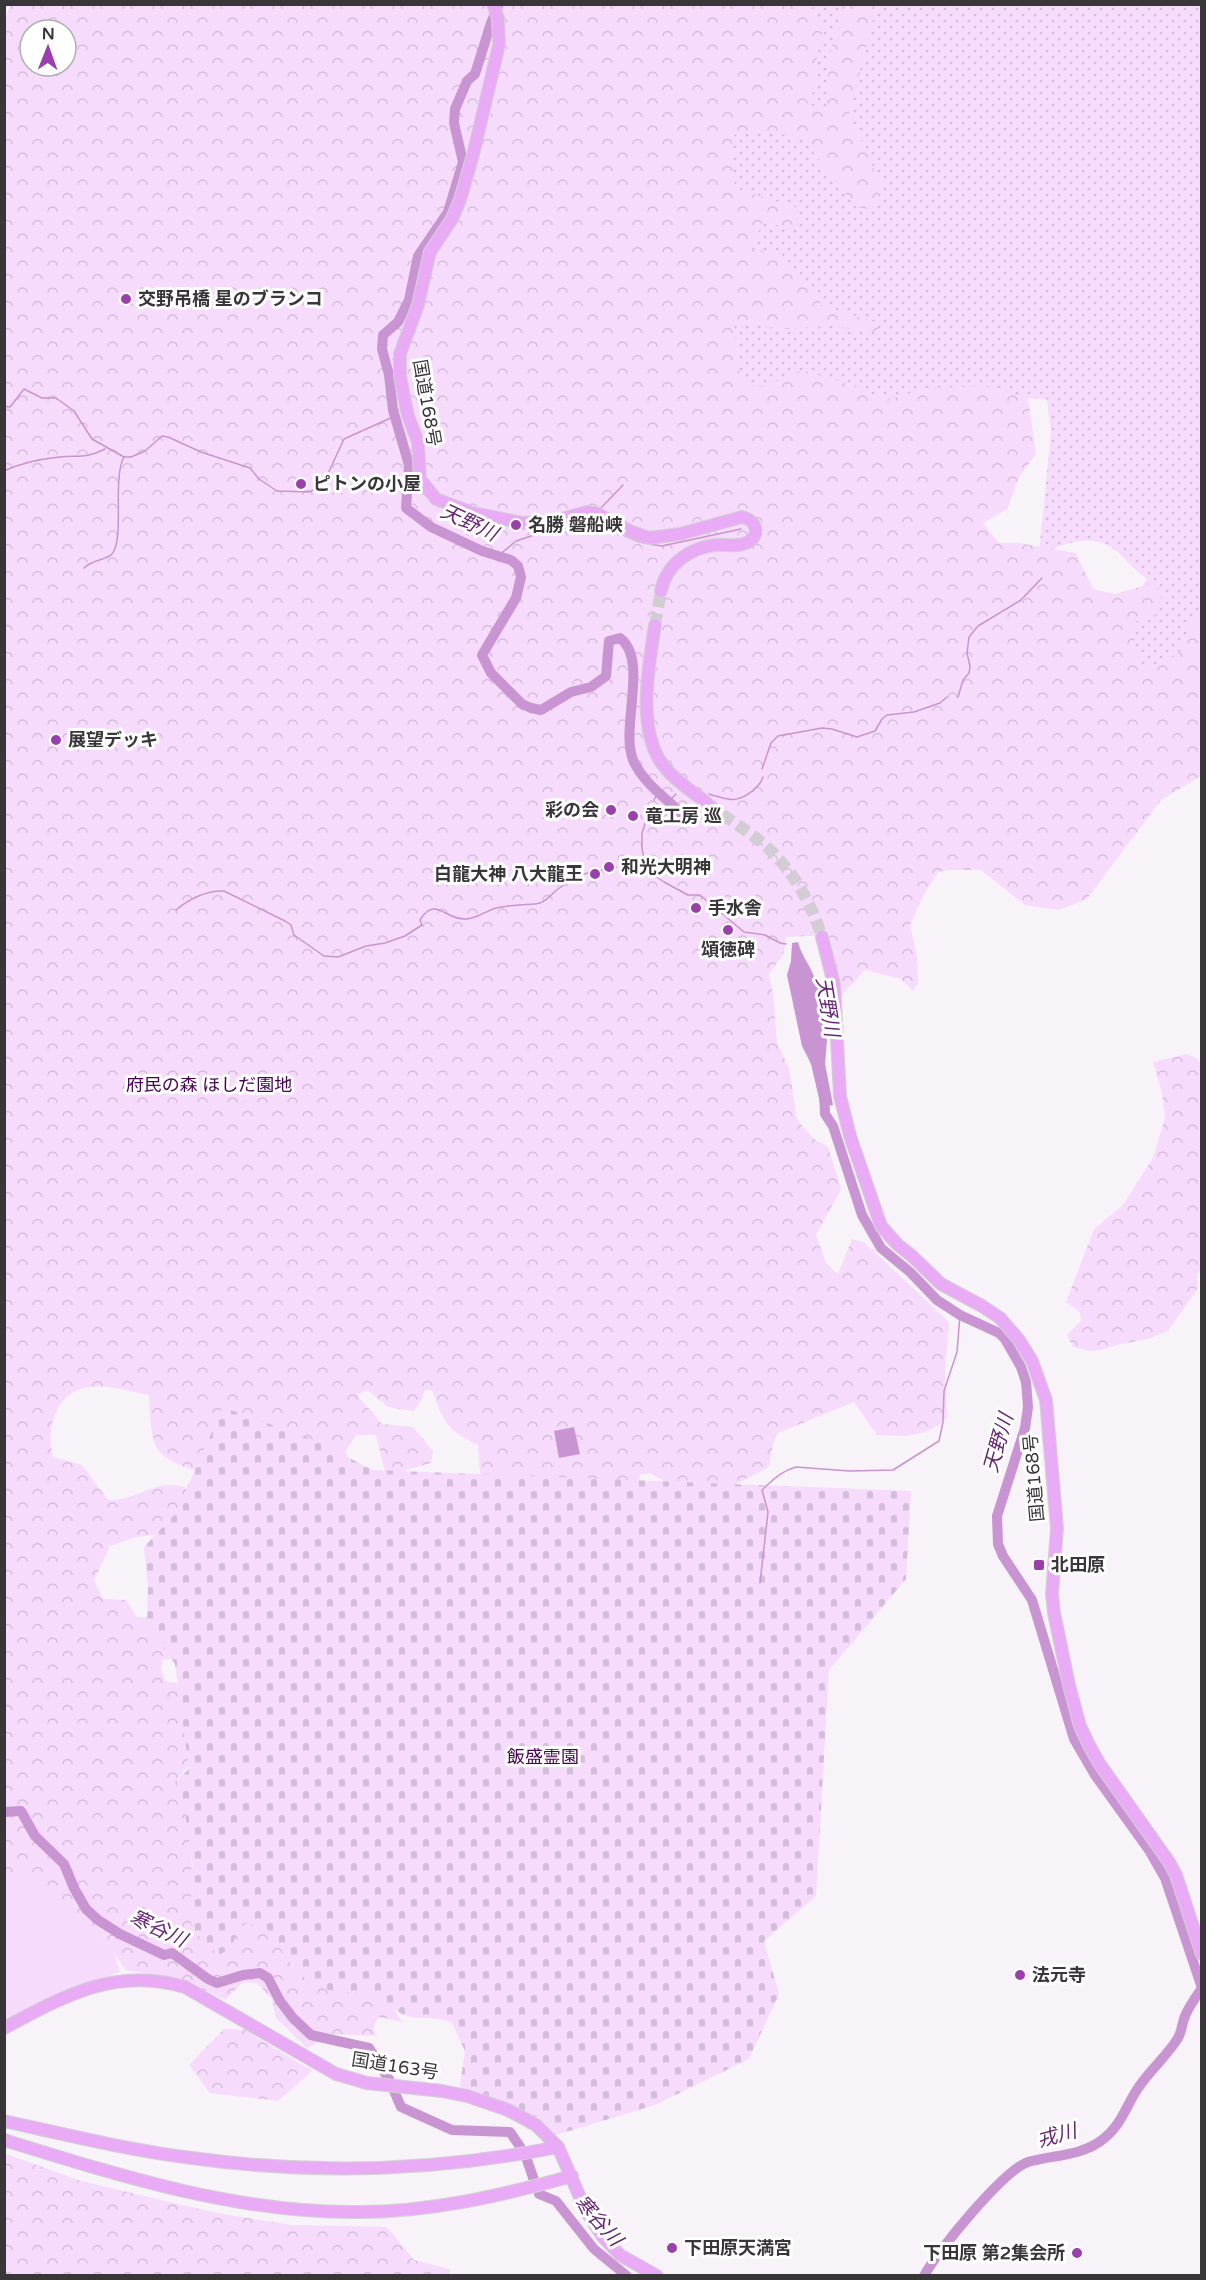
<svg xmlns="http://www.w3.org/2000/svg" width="1206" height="2280" font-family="'Varela Round','Noto Sans JP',sans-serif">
<defs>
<pattern id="grass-dots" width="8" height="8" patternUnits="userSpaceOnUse" patternTransform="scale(1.5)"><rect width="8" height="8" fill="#f7dbfd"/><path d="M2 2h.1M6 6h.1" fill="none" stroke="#d4bdda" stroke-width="1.8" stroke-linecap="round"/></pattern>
<pattern id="forest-crowns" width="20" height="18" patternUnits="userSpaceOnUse" patternTransform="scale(1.5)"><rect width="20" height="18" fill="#f7dbfd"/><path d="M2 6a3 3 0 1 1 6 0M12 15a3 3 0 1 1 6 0" fill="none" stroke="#d4bdda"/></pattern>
<pattern id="cemetery-stones" width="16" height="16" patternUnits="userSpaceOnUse" patternTransform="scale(1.5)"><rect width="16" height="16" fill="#f7dbfd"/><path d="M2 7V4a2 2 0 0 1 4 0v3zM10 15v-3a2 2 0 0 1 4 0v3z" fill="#d4bdda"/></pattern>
</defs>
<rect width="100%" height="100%" fill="#f8f2f9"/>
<path fill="url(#grass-dots)" d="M 807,5 L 1201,5 L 1201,665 L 1163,702 L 1117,628 L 1147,579 C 1136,571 1128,562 1119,553 C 1093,530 1066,544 1039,554 L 1051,432 L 1047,399 L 1020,398 L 899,401 L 873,398 L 853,386 L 816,375 L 747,398 L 667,214 L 723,153 Z"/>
<g fill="url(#forest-crowns)" fill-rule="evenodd">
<path d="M 10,5 L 813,5 L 822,33 L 816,62 L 811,105 L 826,110 L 829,58 L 843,5 L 877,5 L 849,114 L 881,184 L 876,210 L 856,207 L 803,139 L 759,129 L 734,135 L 731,148 L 735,188 L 798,208 L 795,228 L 762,223 L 752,249 L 781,254 L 813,289 L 821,305 L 878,323 L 878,332 L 830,326 L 783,329 L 734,322 L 739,371 L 752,387 L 767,385 L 802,370 L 841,382 L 885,400 L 928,388 L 984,386 L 1028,398 L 1036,454 L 1019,477 L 1007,509 L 983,523 L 999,543 L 1019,543 L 1076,553 L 1093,589 L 1115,594 L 1153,583 L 1162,592 L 1159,612 L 1148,620 L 1132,622 L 1136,652 L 1144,668 L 1167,661 L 1182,650 L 1192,616 L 1201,622 L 1201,776 L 1161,800 L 1086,900 L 1058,910 L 1025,905 L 981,870 L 952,870 L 938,872 L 923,896 L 910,925 L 917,957 L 918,984 L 913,991 L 901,979 L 865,970 L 843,993 L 840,999 L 838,974 L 829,935 L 786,937 L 783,955 L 769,974 L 773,994 L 777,1043 L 789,1068 L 797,1120 L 814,1139 L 828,1147 L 841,1189 L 816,1235 L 826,1263 L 838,1274 L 852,1239 L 864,1242 L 949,1322 L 945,1370 L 947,1418 C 928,1437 903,1437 877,1435 L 854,1402 L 778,1433 L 773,1444 L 769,1467 L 717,1494 L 664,1481 L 650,1473 L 640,1475 L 636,1490 L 484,1529 L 478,1445 C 446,1430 444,1422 432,1390 L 425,1390 L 422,1399 L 414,1411 L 388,1407 L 367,1390 L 357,1395 L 382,1424 L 413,1427 L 433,1451 L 431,1463 L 386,1476 L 376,1435 L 356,1435 L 346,1450 L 351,1484 C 305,1481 187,1486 158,1450 C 151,1441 149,1407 149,1395 C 129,1391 105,1383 84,1388 C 54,1395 46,1432 53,1457 L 82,1465 L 108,1500 C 129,1502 148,1486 169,1485 C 182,1485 196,1491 208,1493 L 210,1528 L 136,1537 L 110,1546 L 94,1580 L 103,1599 L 126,1600 L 137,1617 L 158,1617 L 186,1660 L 163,1659 L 161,1669 L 165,1681 L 192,1686 L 195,1758 L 175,1782 L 186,1798 L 193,1877 L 192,1894 L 236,1923 L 247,1920 L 268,1925 L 392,2007 L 402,2022 L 378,2017 L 373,2028 L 377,2036 L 332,2034 L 307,2048 L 276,2018 L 272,1999 L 257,1983 L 243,1982 L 225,2000 L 182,1979 L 125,1970 L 108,1943 L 5,1876 L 4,22 ZM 30,30 L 66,30 L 66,66 L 30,66 Z"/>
<path d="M 1187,1054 L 1198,1059 L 1202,1067 L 1202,1269 L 1197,1274 L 1198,1288 L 1168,1331 L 1148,1339 L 1121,1344 L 1101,1350 L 1090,1351 L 1073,1347 L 1067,1335 L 1081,1321 L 1080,1312 L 1066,1302 L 1094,1229 L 1123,1205 L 1153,1158 L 1165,1118 L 1162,1093 L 1153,1062 Z"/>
<path d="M 224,2029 L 246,2030 L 312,2071 L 278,2101 L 210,2093 L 189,2065 Z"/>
<path d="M 4,2153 L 81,2181 L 217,2213 L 292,2225 L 387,2227 L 414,2260 L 450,2269 L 450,2275 L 5,2275 Z"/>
</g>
<path fill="url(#cemetery-stones)" d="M 223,1407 L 314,1440 L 373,1470 L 911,1491 L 906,1579 L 829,1670 L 816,1896 L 764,1941 L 779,1994 L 749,2059 L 655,2105 L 556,2135 L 537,2117 L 461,2089 L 460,2085 L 465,2051 L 452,2023 C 434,2014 419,2022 402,2014 C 393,2010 385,2001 375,1997 C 355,1990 329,1995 312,1983 C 292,1970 279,1945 265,1926 L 241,1923 L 231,1948 L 219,1955 C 190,1926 185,1928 193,1886 L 186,1877 L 193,1866 C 188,1837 187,1808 175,1782 L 189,1769 L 175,1664 L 147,1625 L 148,1587 L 144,1547 L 176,1513 Z"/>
<path fill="#f7dbfd" d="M 25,1869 L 82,1925 L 112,1946 L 120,1972 L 58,1994 L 5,2021 L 5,1876 Z"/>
<g fill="#c894d2">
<path d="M 798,942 C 802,958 811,965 815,980 L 817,981 L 827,1040 L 825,1064 L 833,1105 L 821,1107 L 811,1064 L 802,1046 L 787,975 L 791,961 L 792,943 Z"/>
<path d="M 574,1427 L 580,1454 L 559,1458 L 554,1431 Z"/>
</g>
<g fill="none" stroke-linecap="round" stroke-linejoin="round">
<g stroke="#c894d2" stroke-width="1.5">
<path d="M 4,406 L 10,407 L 24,389 L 42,398 L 56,398 L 63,403 L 74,411 L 92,439 L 124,457 L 131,457 L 145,451 L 162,436 L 168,437 L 201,452 L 250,468 L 259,479 L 277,491 L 309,492 L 318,488 L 326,478 L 344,439 L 395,416"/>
<path d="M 4,471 C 21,463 41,459 59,457 C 80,455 84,459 105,449"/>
<path d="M 600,509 L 623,485"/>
<path d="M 568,524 C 577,528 583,522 592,524 C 610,526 626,539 644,543"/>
<path d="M 648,544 L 662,546 L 741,529"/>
<path d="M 498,556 L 516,541 L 573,522"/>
<path d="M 84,568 C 93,559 107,560 112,554 C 125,539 112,478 124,457"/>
<path d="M 958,697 L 963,680 L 969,673 L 970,666 L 967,653 L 969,637 L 978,626 L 1021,600 L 1042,578"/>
<path d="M 762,769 L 771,743 L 778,736 L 822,728 L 832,729 L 857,737 L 875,731 L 882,719 L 887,715 L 914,712 L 940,703 L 947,697"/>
<path d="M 709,794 C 715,796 722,798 728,799 C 741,802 759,789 763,777"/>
<path d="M 654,800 L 658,792"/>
<path d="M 669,801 L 676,794"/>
<path d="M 649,811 L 642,833 L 642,848 L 644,860 L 655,876 L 664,882 L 688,895 L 700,895 L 744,932 L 765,935 L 780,943 L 786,944"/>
<path d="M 623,864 L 643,860"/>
<path d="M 176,910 C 189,899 207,890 224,891 L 285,921 L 291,925 L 294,935 L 324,956 L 338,957 L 366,946 L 385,943 L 405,936 L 422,925 L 420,920 C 436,895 445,921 467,919 C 477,918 485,912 493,909 C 506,905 521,905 535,904 C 546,903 549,896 558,889 C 573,878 593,866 612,871 L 616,867"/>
<path d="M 760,1583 L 768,1512 L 762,1490 C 773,1480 781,1471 796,1467 L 849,1471 L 893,1470 L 939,1441 L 943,1422 L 944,1391 L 957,1352 L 960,1315"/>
</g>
<g stroke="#c894d2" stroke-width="10">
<path d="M 498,7 L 491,23 L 475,74 L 467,81 L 455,109 L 454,123 L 463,162 L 448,212 L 418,256 L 409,300 L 398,322 L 383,335 L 382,349 L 389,375 L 393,410 L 409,465 L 406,508 L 431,527 L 482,551 L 511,560 L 518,566 L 521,577 L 516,598 L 482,655 L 491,673 L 522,704 L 531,708 L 541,710 L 571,692 L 591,687 L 606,676 L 609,641 L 620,638 C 649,660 620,727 633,760 C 643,783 666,798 683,815"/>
<path d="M 824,1093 L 825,1114 L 833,1126 L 862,1215 L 881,1248 L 910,1272 L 937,1300 L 960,1315 L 999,1333 L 1005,1339 L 1021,1367 L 1026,1382 L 1028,1407 L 1025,1428 L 997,1516 L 998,1544 L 1003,1556 L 1032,1600 L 1074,1739 L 1095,1775 L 1149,1850 L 1165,1878 L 1202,1988"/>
<path d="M 4,1812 L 21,1811 L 35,1836 L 64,1864 L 74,1888 L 86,1909 L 98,1920 L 120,1934 L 164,1955 L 172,1953 L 208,1979 L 217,1983 L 243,1975 L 260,1973 L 268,1978 L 280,2001 L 293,2018 L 311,2035 L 369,2048 L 390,2081 L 401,2107 L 452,2130 L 510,2132 L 521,2148"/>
<path d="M 527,2160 L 535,2183"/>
<path d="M 539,2194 L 556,2201 L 594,2249 L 627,2276"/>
<path d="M 924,2276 C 937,2251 1004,2170 1028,2162 C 1053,2155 1081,2156 1102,2140 C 1121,2126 1126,2106 1138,2088 C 1150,2070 1167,2056 1178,2038 C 1182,2031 1182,2023 1185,2016 C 1189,2006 1196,1997 1202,1988"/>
</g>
<g stroke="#d2ccd3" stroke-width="12" stroke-dasharray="12 6" stroke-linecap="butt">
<path d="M 655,625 L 661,591"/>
<path d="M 708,804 C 728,820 755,834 772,852 C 797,877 811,904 822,937"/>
</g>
<defs>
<g id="highway">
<path d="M 493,4 L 498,18 L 499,45 L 473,155 L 460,200 L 452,219 L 430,252 L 418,305 L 400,354 L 400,376 L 408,416 L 418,442 L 420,479 L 436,499 L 473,513 L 523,523 L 558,520 L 587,512 L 596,513 L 632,532 L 649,538 L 680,534 L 742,517 C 760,521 760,540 743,544 C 734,547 724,544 715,545 C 689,548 666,565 661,591"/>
<path d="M 655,625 C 649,665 636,729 663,765 C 674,780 693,792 708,804"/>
<path d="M 822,937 L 834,984 L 840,1096 L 850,1136 L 881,1226 L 898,1245 L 912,1256 L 941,1284 L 982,1306 L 1000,1318 L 1019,1340 L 1032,1361 L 1046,1400 L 1057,1528 L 1052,1594 L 1054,1613 L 1069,1685 L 1080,1726 L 1089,1745 L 1099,1763 L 1169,1862 L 1176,1875 L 1202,1954"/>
<path d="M 4,2028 C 64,1996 116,1966 185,1987 L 336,2074 L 367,2083 L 442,2091 L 467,2096 L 508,2110 L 536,2125 L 558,2147 L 586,2211 L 603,2237 L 620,2255 L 657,2276"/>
<path d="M 4,2121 C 67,2135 129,2150 192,2158 C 314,2175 437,2171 558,2147"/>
<path d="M 4,2140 C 117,2175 233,2212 352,2212 C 427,2213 500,2196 572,2176"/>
</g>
</defs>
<use href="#highway" stroke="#d3d3d3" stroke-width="14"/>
<use href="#highway" stroke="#e9abf5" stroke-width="12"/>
</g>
<g fill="#9a3fab" stroke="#fff" stroke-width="2">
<circle cx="126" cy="299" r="6"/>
<circle cx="301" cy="484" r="6"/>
<circle cx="516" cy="525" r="6"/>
<circle cx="56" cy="740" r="6"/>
<circle cx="611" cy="810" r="6"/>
<circle cx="633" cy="816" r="6"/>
<circle cx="609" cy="867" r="6"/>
<circle cx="595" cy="874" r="6"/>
<circle cx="696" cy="908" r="6"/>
<circle cx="728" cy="930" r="6"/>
<rect x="1033" y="1559" width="12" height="12" rx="3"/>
<circle cx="1020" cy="1975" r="6"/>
<circle cx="672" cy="2248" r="6"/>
<circle cx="1077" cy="2253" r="6"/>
</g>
<g text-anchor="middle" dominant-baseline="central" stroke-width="6" stroke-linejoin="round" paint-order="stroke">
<g font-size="18" font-weight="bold" fill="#393639" stroke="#fff" text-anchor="start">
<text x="138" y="299">交野吊橋 星のブランコ</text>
<text x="313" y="484">ピトンの小屋</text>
<text x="528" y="525">名勝 磐船峡</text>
<text x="68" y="740">展望デッキ</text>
<text x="599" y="810" text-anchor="end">彩の会</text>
<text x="645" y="816">竜工房 巡</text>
<text x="621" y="867">和光大明神</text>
<text x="583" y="874" text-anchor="end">白龍大神 八大龍王</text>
<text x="708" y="908">手水舎</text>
<text x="728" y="950" text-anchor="middle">頌徳碑</text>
<text x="1051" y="1565">北田原</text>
<text x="1032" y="1975">法元寺</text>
<text x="684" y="2248">下田原天満宮</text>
<text x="1065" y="2253" text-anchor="end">下田原 第2集会所</text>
</g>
<g font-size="18" fill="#393639" stroke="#fff">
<text transform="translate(427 403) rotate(80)">国道168号</text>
<text transform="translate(1034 1478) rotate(-95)">国道168号</text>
<text transform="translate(395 2066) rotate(9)">国道163号</text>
</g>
<g font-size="18" fill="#460251" stroke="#fff">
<text x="209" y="1085">府民の森 ほしだ園地</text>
<text x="543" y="1757">飯盛霊園</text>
</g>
<g font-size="20" font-style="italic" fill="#662771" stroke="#fff">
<text transform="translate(469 523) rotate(25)">天野川</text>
<text transform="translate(827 1007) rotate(81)">天野川</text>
<text transform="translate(999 1443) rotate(-74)">天野川</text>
<text transform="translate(158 1929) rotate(25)">寒谷川</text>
<text transform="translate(1057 2136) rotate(-15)">戎川</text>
<text transform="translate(598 2221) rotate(48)">寒谷川</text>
</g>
</g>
<rect width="1206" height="2280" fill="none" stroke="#393639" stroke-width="12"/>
<g transform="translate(48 48) rotate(1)"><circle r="28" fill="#ffffff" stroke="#b0afb0" stroke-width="1.5"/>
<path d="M0-4.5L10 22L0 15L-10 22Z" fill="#9a3fab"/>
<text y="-9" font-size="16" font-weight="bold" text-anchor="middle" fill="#393639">N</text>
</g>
</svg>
